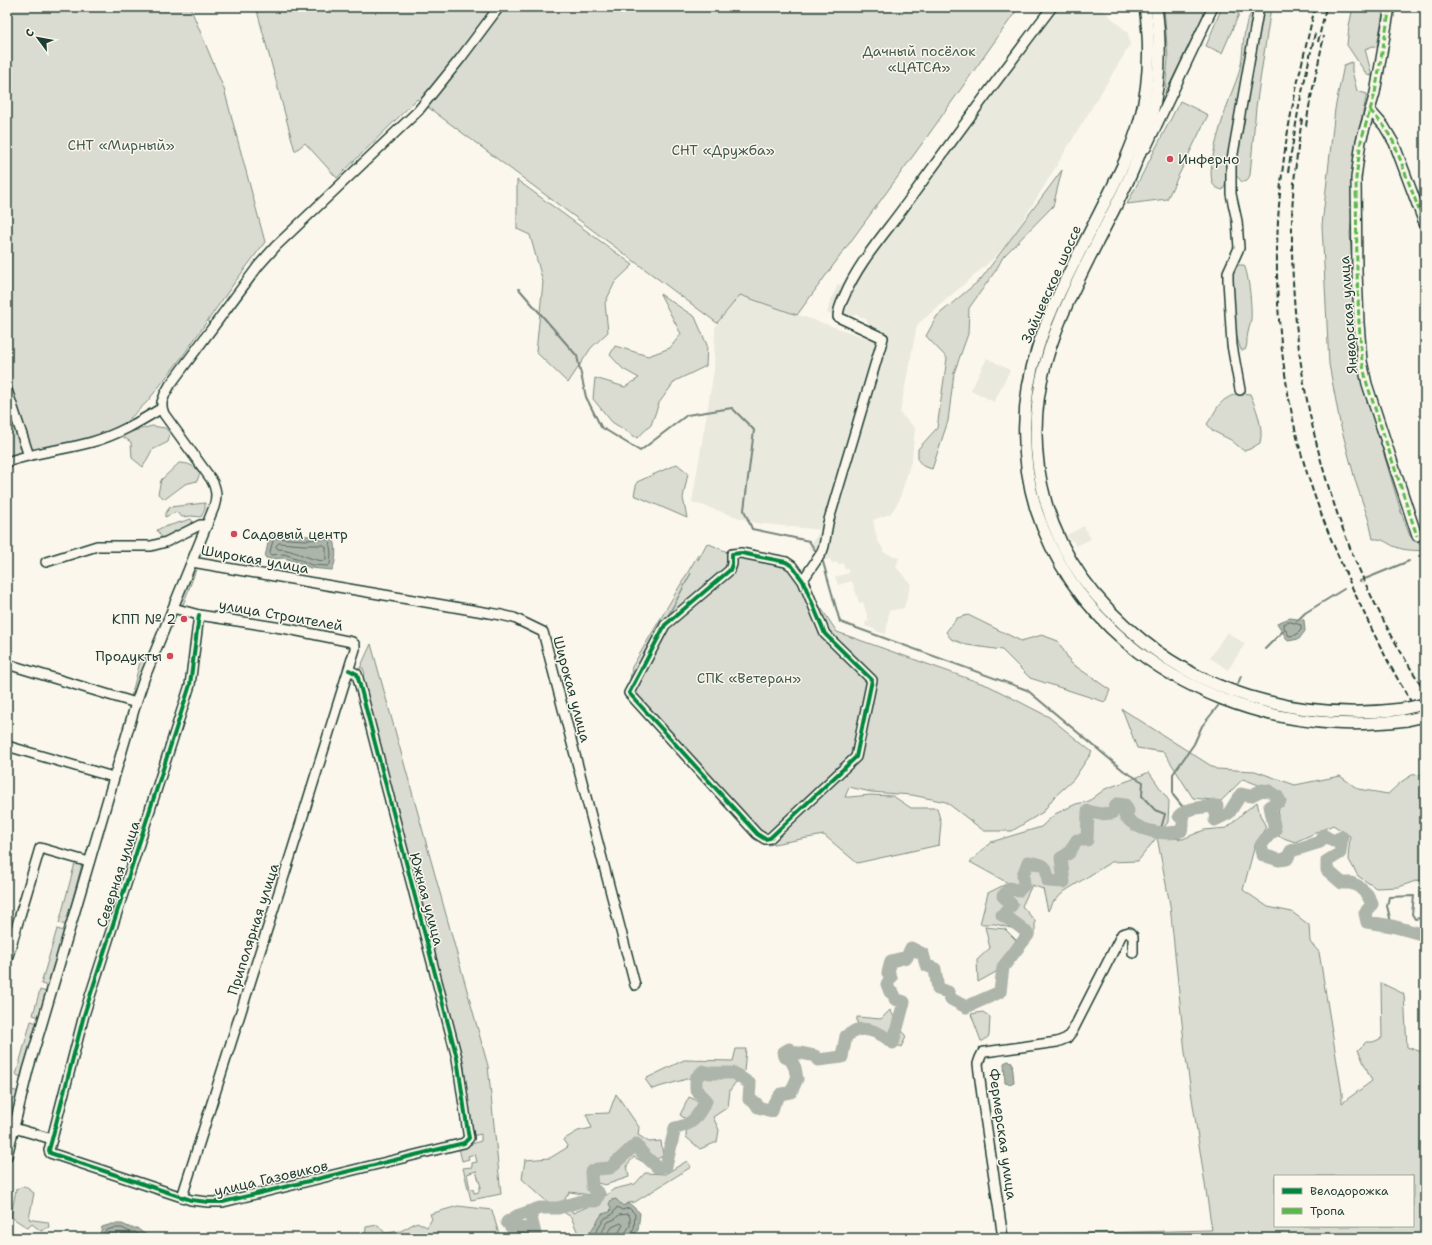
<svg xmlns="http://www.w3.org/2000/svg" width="1432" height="1245" font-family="'Shantell Sans',sans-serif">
<rect width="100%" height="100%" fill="#fbf7ec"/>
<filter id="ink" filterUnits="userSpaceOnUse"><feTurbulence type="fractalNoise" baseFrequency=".025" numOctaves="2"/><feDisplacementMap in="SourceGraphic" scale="8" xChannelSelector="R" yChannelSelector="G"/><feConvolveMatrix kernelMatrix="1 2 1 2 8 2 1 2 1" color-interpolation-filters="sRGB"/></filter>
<g filter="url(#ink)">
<g fill="#eae9de">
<path d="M 1047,7 L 1100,7 L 1128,33 L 1130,45 L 1013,237 L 992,260 L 917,325 L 900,413 L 915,428 L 912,458 L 899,501 L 890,514 L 873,520 L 877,539 L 883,549 L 883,552 L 899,558 L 896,567 L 911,584 L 904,608 L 889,611 L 886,634 L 878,632 L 874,629 L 865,626 L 866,621 L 869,622 L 863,602 L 859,603 L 852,581 L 838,585 L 835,577 L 849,573 L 848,569 L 845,570 L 843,563 L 838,565 L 837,562 L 832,563 L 830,559 L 824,560 L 821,554 L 808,548 L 821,530 L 755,523 L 692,502 L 714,370 L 715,327 L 739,295 L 876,341 L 866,319 L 857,315 L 838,317 L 827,313 L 830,302 L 838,284 L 841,285 L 866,248 Z"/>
<path d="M 987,358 L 1010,370 L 994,402 L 971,390 Z"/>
<path d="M 1084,526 L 1091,539 L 1076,546 L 1073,541 L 1068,539 L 1067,535 Z"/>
<path d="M 1227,632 L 1245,644 L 1228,670 L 1210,658 Z"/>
</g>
<g fill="#dbdcd1" stroke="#7d8c82" fill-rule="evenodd">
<path d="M 7,7 L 190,7 L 224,89 L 265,242 L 232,286 L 182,357 L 147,402 L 125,423 L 108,433 L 86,441 L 7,457 Z"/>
<path d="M 256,7 L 1019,7 L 929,134 L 797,315 L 740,295 L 717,323 L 417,99 L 337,178 L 305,143 L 295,151 Z"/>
<path d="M 1164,7 L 1207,7 L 1165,94 L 1168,58 Z"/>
<path d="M 1222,7 L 1239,14 L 1222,53 L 1206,46 Z"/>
<path d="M 1260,7 L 1271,7 L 1256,107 L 1250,175 L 1247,181 L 1242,182 L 1234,173 L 1242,117 Z"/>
<path d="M 1353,7 L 1384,7 L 1377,47 L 1373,46 L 1365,49 L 1372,76 L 1367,75 L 1347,45 L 1349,26 Z"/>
<path d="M 1253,12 L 1255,14 L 1225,185 L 1223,190 C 1218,189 1213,187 1212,181 C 1207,164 1224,115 1230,97 C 1233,88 1238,78 1240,68 C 1244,55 1242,20 1253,12 Z"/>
<path d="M 1352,62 L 1352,71 L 1357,91 L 1367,94 L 1356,143 L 1353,209 L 1350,233 L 1357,342 L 1362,380 L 1401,512 L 1410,536 L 1421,544 L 1425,551 C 1416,550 1405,551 1396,547 C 1387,544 1384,538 1373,539 L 1369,521 L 1356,483 L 1340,423 L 1329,364 L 1322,225 L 1335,109 L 1344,65 Z"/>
<path d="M 1180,101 L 1208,115 L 1167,199 L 1127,204 Z"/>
<path d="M 1062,170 L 1053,206 L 1003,257 L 996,270 L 969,308 L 968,334 L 954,373 L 948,421 L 932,469 L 923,466 L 918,460 L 918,449 L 937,428 L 947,358 L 926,336 L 937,316 L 981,279 Z"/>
<path d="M 517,180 L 633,265 L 615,282 L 605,303 L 608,332 L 591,348 L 568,383 L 536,352 L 543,282 L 530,235 L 517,229 Z"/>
<path d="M 1238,265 L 1244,265 C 1249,275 1252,308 1251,319 C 1250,325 1248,331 1247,338 C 1247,342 1247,346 1245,350 L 1241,350 L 1235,332 L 1234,318 L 1234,307 L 1233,298 L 1232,273 Z"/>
<path d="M 660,294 L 695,317 L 707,345 L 706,366 L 675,381 L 659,403 L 651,425 L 637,438 L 612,422 L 593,399 L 595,378 L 625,387 L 639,378 L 623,369 L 610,355 L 615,346 L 648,356 L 670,348 L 681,334 Z"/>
<path d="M 1238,393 L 1250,394 C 1256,408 1264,428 1260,443 L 1250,449 L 1244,451 L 1231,440 L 1213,431 L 1207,424 C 1219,407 1217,401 1238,393 Z"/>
<path d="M 152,426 L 165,428 L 170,433 L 168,442 L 152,450 L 143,467 L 132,458 L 131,442 L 123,437 L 123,434 Z"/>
<path d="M 179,463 C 189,463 194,466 200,473 L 197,481 L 185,484 L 165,499 L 158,494 L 161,480 Z"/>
<path d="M 677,464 L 688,473 L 683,498 L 687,518 L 634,495 L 637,482 Z"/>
<path d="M 205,503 L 205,509 L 201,517 L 191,516 L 182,517 L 176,512 L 165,517 L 165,514 L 170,507 Z"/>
<path d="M 191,519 L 193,522 L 190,526 L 163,540 L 157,530 L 161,528 Z"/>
<path d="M 707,543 L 732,554 L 786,562 L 803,581 L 837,632 L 989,686 L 1049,717 L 1092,752 L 1073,780 L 1054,797 L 1043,812 L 1012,831 L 984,831 L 946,802 L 912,795 L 871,792 L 849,787 L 845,797 L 850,797 L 870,795 L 893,796 L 911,808 L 937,808 L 941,823 L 939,845 L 857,863 L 824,835 L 768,845 L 757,834 L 629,693 L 691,573 L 635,675 L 630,680 L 632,667 L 698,555 L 698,560 Z"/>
<path d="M 192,566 L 197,567 L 183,605 L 181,606 L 178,602 Z"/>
<path d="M 968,615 L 1021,641 L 1042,635 L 1058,641 L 1071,663 L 1110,690 L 1105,702 L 1030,678 L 1002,650 L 967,645 L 951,639 L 946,632 L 957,618 Z"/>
<path d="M 371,644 L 488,1066 L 501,1194 L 471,1200 L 463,1168 L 472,1167 L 472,1163 L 477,1162 L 475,1154 L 468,1156 L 469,1159 L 462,1161 L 459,1148 L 481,1141 L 481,1134 L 472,1136 L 464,1066 L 362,676 L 365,674 L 363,668 L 360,668 ZM 476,1171 L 481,1187 L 479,1187 L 479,1192 L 474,1193 L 473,1189 L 470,1189 L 467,1174 Z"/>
<path d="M 144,657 L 147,658 L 148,661 L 134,696 L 131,697 L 141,658 Z"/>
<path d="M 1122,709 L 1216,769 L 1255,771 L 1295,785 L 1340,776 L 1358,789 L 1388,794 L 1401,782 L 1412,775 L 1425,774 L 1425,882 L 1418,880 L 1399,887 L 1376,888 L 1358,876 L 1348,858 L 1350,836 L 1333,825 L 1295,842 L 1275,835 L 1280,801 C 1274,789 1255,784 1243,779 L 1221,801 L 1193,798 L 1164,752 L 1137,748 Z"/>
<path d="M 1149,772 L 1169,801 L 1168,822 L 1157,837 L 1183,839 L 1204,830 L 1227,828 L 1244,812 L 1257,802 L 1260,815 L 1266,827 L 1255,845 L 1243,890 L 1268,907 L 1292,912 L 1309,925 L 1310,942 L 1319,952 L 1342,1093 L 1342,1103 L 1372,1081 L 1358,1050 L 1366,1042 L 1373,1042 L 1382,1038 L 1381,983 L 1404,994 L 1407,1047 L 1419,1051 L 1425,1055 L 1425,1079 L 1420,1081 L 1424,1096 L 1425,1097 L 1425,1238 L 1017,1238 L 1016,1235 L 1212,1230 L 1185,1052 L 1170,905 L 1157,837 L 1138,861 L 1111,862 L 1065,891 L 1052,903 L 1048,911 L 1043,889 L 1032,885 L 1022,906 L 1035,921 L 1035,934 L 995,924 L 980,924 L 988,893 L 1008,883 L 970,862 L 991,842 L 1041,827 L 1055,814 L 1076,804 L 1089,801 L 1105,789 L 1133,779 ZM 1275,1176 L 1413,1176 L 1413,1226 L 1275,1226 Z"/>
<path d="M 75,863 L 82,864 L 66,925 L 59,923 Z"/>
<path d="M 985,927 L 1005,929 L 1016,940 L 996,972 L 978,982 L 977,960 L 990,948 Z"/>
<path d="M 57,929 L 64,931 L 48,986 L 41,984 Z"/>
<path d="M 40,990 L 46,992 L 39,1017 L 33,1015 Z"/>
<path d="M 890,1010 L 906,1037 L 901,1047 L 857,1023 L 857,1017 L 881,1019 Z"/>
<path d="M 983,1012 L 990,1017 L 989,1036 L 983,1041 L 981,1041 L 971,1014 Z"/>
<path d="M 31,1021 L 38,1023 L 22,1077 L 16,1075 Z"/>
<path d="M 736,1049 L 746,1049 L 744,1071 L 730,1090 L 728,1107 L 713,1117 L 719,1130 L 717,1142 L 700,1149 L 686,1137 L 687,1120 L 680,1115 L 689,1097 L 698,1101 L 690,1078 L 652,1089 L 645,1079 L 684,1060 L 733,1061 Z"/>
<path d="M 12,1090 L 19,1092 L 12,1117 L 7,1115 L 7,1107 Z"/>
<path d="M 616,1094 L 639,1127 L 638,1135 L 649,1142 L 661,1141 L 663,1156 L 647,1164 L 634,1157 L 627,1165 L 629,1177 L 605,1185 L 586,1180 L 590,1195 L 570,1192 L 565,1198 L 573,1213 L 596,1203 L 614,1189 L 635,1184 L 645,1173 L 665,1174 L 687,1161 L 691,1167 L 635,1202 L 629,1203 L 623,1206 L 616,1199 L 610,1212 L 602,1215 L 587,1237 L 580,1238 L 571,1217 L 545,1200 L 522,1179 L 525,1160 L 550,1158 L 568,1147 L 563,1140 L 578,1131 L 592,1128 L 586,1114 L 609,1113 Z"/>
<path d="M 24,1186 L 34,1193 L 29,1219 L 33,1220 L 48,1222 L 49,1227 L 41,1231 L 32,1224 L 28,1228 L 11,1217 L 16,1189 Z"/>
<path d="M 458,1206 L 492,1210 L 500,1238 L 365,1238 L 366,1227 L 378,1225 L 385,1233 L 401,1231 L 417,1222 L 427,1227 L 432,1219 L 430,1214 Z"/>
</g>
<g fill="#adb4aa" stroke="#74847b">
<path d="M 270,534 L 304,536 L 332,535 C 337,544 337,561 332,570 L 310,568 L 298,562 L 284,558 L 268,559 L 265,557 Z"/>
<path d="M 1290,618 L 1304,620 L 1305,631 L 1299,639 L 1288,641 L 1277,623 Z"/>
<path d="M 1008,1061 L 1012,1062 L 1014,1082 L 1010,1084 L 1005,1083 L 1004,1063 Z"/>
<path d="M 616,1199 L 623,1206 L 629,1203 L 640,1213 L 638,1230 L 632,1238 L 569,1238 L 574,1235 L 580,1238 L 587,1237 L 602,1214 L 610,1212 L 611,1208 L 609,1204 L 611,1200 Z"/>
<path d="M 112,1224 L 122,1224 L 131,1228 L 137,1228 C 152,1242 163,1236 182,1238 L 99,1238 L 102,1227 Z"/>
</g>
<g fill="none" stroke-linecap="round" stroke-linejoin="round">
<g stroke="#586d63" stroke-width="1">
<path d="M 274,538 L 304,540 L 329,539 L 331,554 L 330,564 L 328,566 L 311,565 L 299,559 L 284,554 L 271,555 L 270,553 Z"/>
<path d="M 279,543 L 304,545 L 324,545 L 326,547 L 326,559 L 324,561 C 308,560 294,549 278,549 L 276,547 Z"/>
<path d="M 1291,622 L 1301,625 L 1301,630 L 1296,635 L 1289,636 L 1284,627 L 1284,624 Z"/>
<path d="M 103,1238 L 105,1231 L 113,1228 L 122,1228 L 130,1232 L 135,1232 L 143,1238"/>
<path d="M 592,1238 L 605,1218 L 612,1215 L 617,1207 L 622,1210 L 629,1208 L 635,1214 L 634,1228 L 630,1235 L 629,1238"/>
<path d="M 598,1238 L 608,1222 L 615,1219 L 619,1215 L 628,1214 L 630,1217 L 630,1226 L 625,1233 L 624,1238"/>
<path d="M 605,1238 L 612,1227 L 621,1223 L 623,1225 L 619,1232 L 618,1238"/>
</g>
<g stroke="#74847b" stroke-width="2">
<path d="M 519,289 L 577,356 L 586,397 L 601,427 L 640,451 L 687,415 L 732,408 L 754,430 L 744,510 L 752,529 L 809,541 L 817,553"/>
<path d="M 1419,556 L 1425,554"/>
<path d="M 820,559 L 823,562 L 840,622 L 1027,690 L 1124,771 L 1143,782 L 1142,796 L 1155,810 L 1165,814 L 1160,832"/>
<path d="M 1360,581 L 1409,561"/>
<path d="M 1297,621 L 1305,613 L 1344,589"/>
<path d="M 1265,649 L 1284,630"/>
<path d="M 1238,684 L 1241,676"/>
<path d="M 1188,810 L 1182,806 L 1173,795 L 1173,774 L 1194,744 L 1202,726 L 1218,706"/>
<path d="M 1392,926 L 1387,906 L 1389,897 L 1414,896 L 1412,914 L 1415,919 L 1425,917"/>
</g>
<g stroke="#adb4aa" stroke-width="13">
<path d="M 530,1213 L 536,1238"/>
<path d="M 526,1238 L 527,1229 L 511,1227 L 507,1222 L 517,1216 L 540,1208 L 558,1208 L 582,1201 L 596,1201 L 599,1194 L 592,1187 L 591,1172 L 597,1169 L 610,1168 L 636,1144 C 642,1155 648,1158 657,1167 L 666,1166 L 675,1128 C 694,1124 697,1117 706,1101 L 696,1089 L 696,1078 L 703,1071 L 710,1073 L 734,1073 L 750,1084 L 749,1099 L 756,1103 L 758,1107 L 772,1111 L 774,1103 L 781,1094 L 791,1092 L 797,1079 L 795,1068 L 791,1060 L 785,1057 L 784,1052 L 789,1049 L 795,1053 L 801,1053 L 815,1056 L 818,1060 L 842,1057 L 846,1036 C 850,1034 854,1031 857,1030 C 870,1027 884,1035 893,1043 L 904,1002 L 895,999 L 894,994 L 890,992 L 887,984 L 891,978 L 888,973 L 891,961 L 907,957 L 911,948 L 923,954 L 926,965 L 935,969 L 938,989 L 948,992 L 951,999 L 966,1007 L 1000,992 L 1003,967 L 1028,935 C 1025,929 1009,919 1002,915 L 1012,905 L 1003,896 L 1010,888 L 1018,891 L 1024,885 L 1023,875 L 1028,862 C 1044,865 1047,864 1048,881 L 1064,882 L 1061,858 L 1069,853 L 1077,840 L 1087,840 L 1088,811 L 1100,814 L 1112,813 L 1117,804 L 1125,805 L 1128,811 L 1125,816 C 1137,831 1163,836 1181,831 L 1183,826 L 1183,819 L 1179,816 C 1187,807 1205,807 1217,806 L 1215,820 L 1229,813 L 1241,794 L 1250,796 L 1262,790 L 1269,791 L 1277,796 L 1280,801 L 1270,806 L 1275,830 L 1269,835 L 1261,845 L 1263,855 L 1279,860 L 1287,859 L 1291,851 L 1320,842 L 1323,835 L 1333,841 L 1342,837 L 1340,853 L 1327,861 L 1327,870 L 1342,883 L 1351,883 L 1358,886 L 1367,894 L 1372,904 L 1365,913 L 1367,922 L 1392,926 L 1425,935"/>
</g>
<defs>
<g id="minor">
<path d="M 1390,7 L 1375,93 L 1361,141 L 1356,178 L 1357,271 L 1359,323 L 1362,361 L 1367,384 L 1417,536"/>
<path d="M 1370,110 L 1384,126 L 1394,143 L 1425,226"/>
<path d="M 1146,148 L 1213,7"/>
<path d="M 7,390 L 29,456"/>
<path d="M 1240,390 L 1232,345 L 1228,280 L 1228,272 L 1239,248 L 1237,221 L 1231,194 L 1231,165 L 1258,12 L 1258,7"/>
<path d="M 7,462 C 34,452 64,450 92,442 C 117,435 139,422 162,408"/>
<path d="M 741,553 L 786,562 L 792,566 L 803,581 L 825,634 L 872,680 L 856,757 L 770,838 L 765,839 L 757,834 L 629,693 L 665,625 L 730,570 L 732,564 L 732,554 Z"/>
<path d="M 46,562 L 97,546 L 151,546 L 166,542 L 200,525 L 207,525"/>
<path d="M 192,562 L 501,615 L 514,618 L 543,632 L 635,985"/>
<path d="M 803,580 L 822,552 L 824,546 L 828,523 L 883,338 L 838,317 C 838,310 841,303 844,297 C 858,263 883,236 904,207 C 953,139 1002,73 1052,7"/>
<path d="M 173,608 L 199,615 L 288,629 L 352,642 L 355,645 L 355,649 L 292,851 L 182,1197"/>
<path d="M 199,615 L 190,685 L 84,1015 L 52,1139 L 49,1150 L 50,1153 L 191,1200 L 208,1202 L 223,1202 L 464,1143 L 469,1138 L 468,1133 L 457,1058 L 357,674 L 349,670"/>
<path d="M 7,664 L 136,703"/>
<path d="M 7,746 L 113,777"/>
<path d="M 7,959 L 40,848 L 89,862"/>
<path d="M 14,1128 L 52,1139"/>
<path d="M 7,1156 L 28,1070 L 43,1020 L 136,703 L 144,679 L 214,507 C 217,497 217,489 211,479 L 164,414 L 162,408 L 162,402 L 165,394 L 170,385 L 259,265 L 276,246 L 418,111 L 460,59 L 499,7"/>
<path d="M 1003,1238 L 983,1103 L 978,1064 L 980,1058 L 983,1052 L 985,1052 L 1057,1042 L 1067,1038 L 1073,1030 L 1122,934 L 1129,932 L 1133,936 L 1133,953"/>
</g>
<g id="major">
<path d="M 1145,7 C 1151,46 1150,82 1140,120 C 1131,152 1115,182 1100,212 C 1078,256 1053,300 1038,347 C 1021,399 1020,456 1036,509 C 1053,562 1085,607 1127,643 C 1183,690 1259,719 1332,723 C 1357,725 1382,723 1407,720"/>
<path d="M 1156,7 C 1161,44 1161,81 1151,118 C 1142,154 1125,188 1108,221 C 1060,315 1015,394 1046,503 C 1062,559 1097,604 1142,640 C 1214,699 1312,721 1403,709"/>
</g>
</defs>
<use href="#minor" stroke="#1f3d34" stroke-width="12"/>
<use href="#major" stroke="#1f3d34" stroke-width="14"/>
<use href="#minor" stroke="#fbf7ec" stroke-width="9"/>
<use href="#major" stroke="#fbf7ec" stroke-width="11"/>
<g stroke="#1f3d34" stroke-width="2" stroke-dasharray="6 3" stroke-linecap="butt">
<path d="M 1315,7 C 1303,60 1289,112 1283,166 C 1272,252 1276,340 1294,424 C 1307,484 1331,542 1357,598 C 1377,641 1398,684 1425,723"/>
<path d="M 1318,42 L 1326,7"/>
<path d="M 1302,119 C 1297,153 1292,189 1292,224 C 1290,393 1332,549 1425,691"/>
<path d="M 1306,126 L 1309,107 L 1324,36"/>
<path d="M 1288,172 L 1299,106 L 1315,33"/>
</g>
<defs>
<g id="major-bridge">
<path d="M 1403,709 L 1425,704"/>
<path d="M 1407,720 L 1425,716"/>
</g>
</defs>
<use href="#major-bridge" stroke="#1f3d34" stroke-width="14" stroke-linecap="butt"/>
<use href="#major-bridge" stroke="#fbf7ec" stroke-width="11"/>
<g stroke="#58b947" stroke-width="3" stroke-dasharray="6 3" stroke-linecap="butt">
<path d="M 1390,7 L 1375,93 L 1361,141 L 1356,178 L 1357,271 L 1359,323 L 1362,361 L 1367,384 L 1417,536"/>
<path d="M 1370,110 L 1384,126 L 1394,143 L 1425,226"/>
</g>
<defs>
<g id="cycleway">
<path d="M 741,553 L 786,562 L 792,566 L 803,581 L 825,634 L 872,680 L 856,757 L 770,838 L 765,839 L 757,834 L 629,693 L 665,625 L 730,570 L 732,564 L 732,554 Z"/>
<path d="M 199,615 L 190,685 L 84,1015 L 52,1139 L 49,1150 L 50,1153 L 191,1200 L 208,1202 L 223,1202 L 464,1143 L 469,1138 L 468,1133 L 457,1058 L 357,674 L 349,670"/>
</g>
</defs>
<use href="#cycleway" stroke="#fbf7ec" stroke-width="6"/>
<use href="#cycleway" stroke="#00873e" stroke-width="4"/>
</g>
</g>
<g fill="#d1495b" stroke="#fbf7ec" stroke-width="1.5">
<circle cx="1170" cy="159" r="4"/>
<circle cx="234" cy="534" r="4"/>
<circle cx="184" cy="619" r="4"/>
<circle cx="170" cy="656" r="4"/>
</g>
<g text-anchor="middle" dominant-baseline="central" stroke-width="3" stroke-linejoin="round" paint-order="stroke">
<g font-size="14" fill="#455d53" stroke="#fbf7ec">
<text x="919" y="51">Дачный посёлок<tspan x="919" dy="16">«ЦАТСА»</tspan></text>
<text x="121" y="145">СНТ «Мирный»</text>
<text x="723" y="150">СНТ «Дружба»</text>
<text x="749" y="678">СПК «Ветеран»</text>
</g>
<g font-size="14" fill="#1f3d34" stroke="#fbf7ec" text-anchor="start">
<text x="1178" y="159">Инферно</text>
<text x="242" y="534">Садовый центр</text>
<text x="176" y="619" text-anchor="end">КПП № 2</text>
<text x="162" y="656" text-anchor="end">Продукты</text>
</g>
<g font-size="14" fill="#1f3d34" stroke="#fbf7ec">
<text transform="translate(1051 284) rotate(-66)">Зайцевское шоссе</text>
<text transform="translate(1348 315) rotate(-94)">Январская улица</text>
<text transform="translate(255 559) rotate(10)">Широкая улица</text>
<text transform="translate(281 615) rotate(10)">улица Строителей</text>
<text transform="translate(572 689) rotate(75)">Широкая улица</text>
<text transform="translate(118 874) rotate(-72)">Северная улица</text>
<text transform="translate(427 899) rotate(75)">Южная улица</text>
<text transform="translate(253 929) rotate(-72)">Приполярная улица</text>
<text transform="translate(1003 1134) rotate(82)">Фермерская улица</text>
<text transform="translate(271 1178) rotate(-13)">улица Газовиков</text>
</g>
</g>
<rect width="1432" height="1245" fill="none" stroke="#fbf7ec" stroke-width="24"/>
<rect x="12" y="12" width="1408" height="1221" fill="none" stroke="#1f3d34" stroke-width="1.5" filter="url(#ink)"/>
<rect x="1274" y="1175" width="140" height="52" fill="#fbf7ec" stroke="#a3ada2"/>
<rect x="1282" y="1188" width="20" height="6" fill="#00873e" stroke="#a3ada2"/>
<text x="1310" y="1195" font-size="12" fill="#1f3d34">Велодорожка</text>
<rect x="1282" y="1208" width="20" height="6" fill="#58b947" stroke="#a3ada2"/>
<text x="1310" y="1215" font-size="12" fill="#1f3d34">Тропа</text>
<g transform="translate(38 38) rotate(302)" stroke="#fbf7ec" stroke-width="3" paint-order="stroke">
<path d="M0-3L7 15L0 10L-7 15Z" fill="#1f3d34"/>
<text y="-6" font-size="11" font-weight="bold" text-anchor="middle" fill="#1f3d34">С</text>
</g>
</svg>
